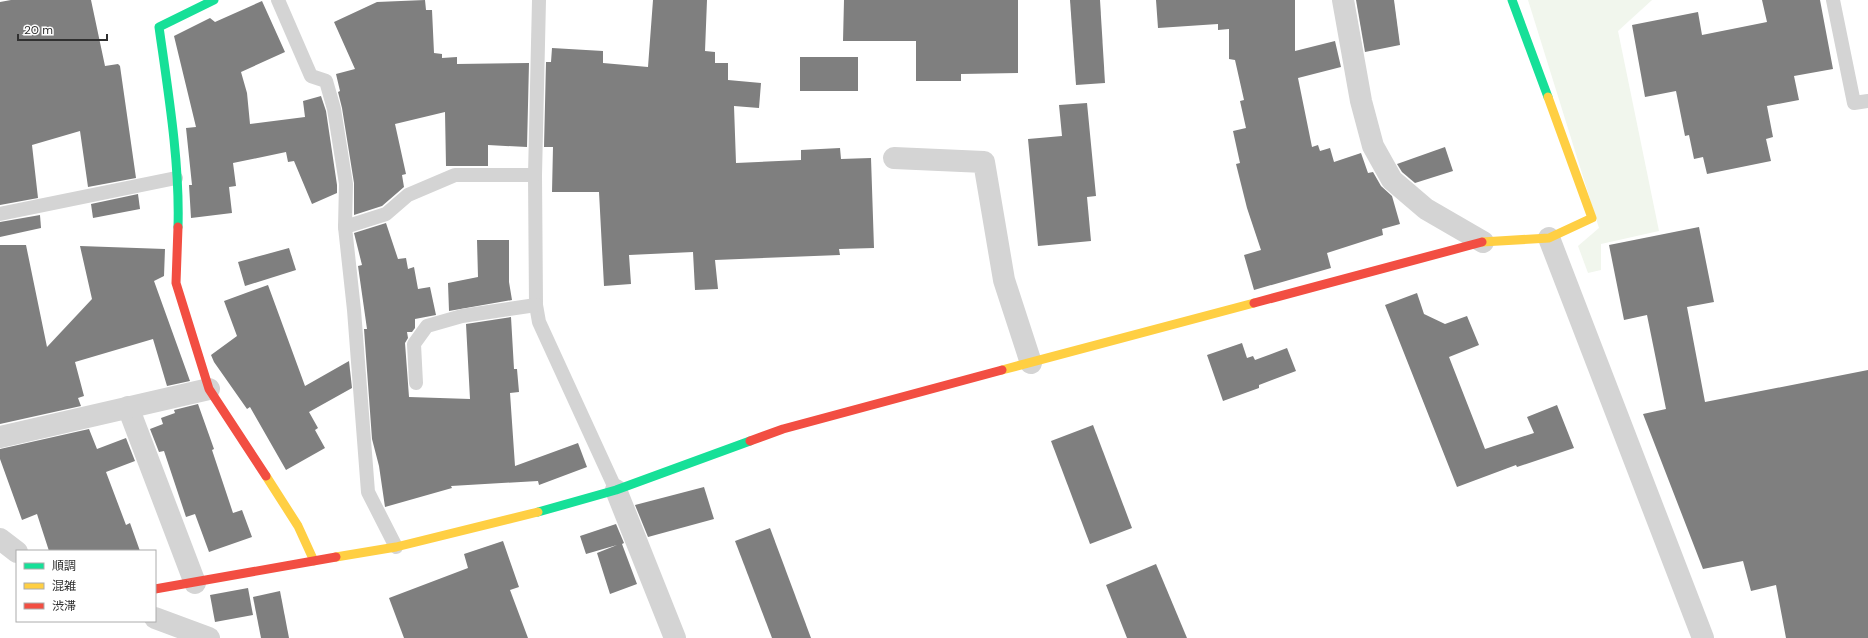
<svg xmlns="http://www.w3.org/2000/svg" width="1868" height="638" font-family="'DM Sans','Noto Sans JP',sans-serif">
<rect width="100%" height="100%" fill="#fff"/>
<path fill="#f1f6ed" d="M 1528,0 L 1652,0 L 1618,31 L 1659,231 L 1601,244 L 1601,270 L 1588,273 L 1578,246 L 1599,228 Z"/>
<g fill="#7f7f7f">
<path d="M 11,0 L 91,0 L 105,66 L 118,64 L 120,66 L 136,178 L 88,187 L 80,131 L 32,145 L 38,198 L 0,205 L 0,2 Z"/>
<path d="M 425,0 L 426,10 L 432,10 L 434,53 L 442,54 L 442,58 L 457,57 L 457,64 L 529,63 L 527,147 L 488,145 L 488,166 L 446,166 L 445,112 L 395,124 L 406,174 L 402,175 L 404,187 L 382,206 L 354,215 L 354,183 L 342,108 L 338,92 L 340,91 L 336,74 L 355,69 L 334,22 L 377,2 Z"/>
<path d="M 653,0 L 707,0 L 705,51 L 715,52 L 715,63 L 728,63 L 728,80 L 761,83 L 759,108 L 734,106 L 736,163 L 801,160 L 801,150 L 840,148 L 841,159 L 871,158 L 874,248 L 839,249 L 840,255 L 715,260 L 718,289 L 695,290 L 693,252 L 629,255 L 631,284 L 604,286 L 599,192 L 552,192 L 553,147 L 544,147 L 546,62 L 551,62 L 552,48 L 603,51 L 603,63 L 648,67 Z"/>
<path d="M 844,0 L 1018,0 L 1018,73 L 961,74 L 961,81 L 916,81 L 916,41 L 843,41 Z"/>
<path d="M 1070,0 L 1100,0 L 1105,83 L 1076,85 Z"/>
<path d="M 1156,0 L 1295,0 L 1295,51 L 1335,41 L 1341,67 L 1298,78 L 1312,147 L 1318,145 L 1320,151 L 1330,148 L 1334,162 L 1361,153 L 1368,173 L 1373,172 L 1381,186 L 1392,196 L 1400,224 L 1382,229 L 1383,235 L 1327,253 L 1331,268 L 1254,290 L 1244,255 L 1261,250 L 1247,208 L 1236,164 L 1240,163 L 1233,131 L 1246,128 L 1240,101 L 1244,100 L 1235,60 L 1229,59 L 1229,29 L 1218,30 L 1218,24 L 1158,28 Z"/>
<path d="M 1356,0 L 1394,0 L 1400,45 L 1365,52 Z"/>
<path d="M 1762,0 L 1820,0 L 1833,69 L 1794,76 L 1799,100 L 1767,106 L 1773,137 L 1766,139 L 1771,161 L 1707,174 L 1703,157 L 1694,159 L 1689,135 L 1685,136 L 1676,91 L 1645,97 L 1632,25 L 1698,12 L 1702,35 L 1767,22 Z"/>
<path d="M 262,1 L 285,52 L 241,72 L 247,93 L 250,124 L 305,117 L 303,101 L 321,96 L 326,111 L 337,185 L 337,193 L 312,204 L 294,161 L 288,162 L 286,152 L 233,163 L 236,186 L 229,187 L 232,213 L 191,218 L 189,185 L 192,185 L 186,128 L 196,127 L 174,36 L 210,18 L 215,22 Z"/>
<rect x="800" y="57" width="58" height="34"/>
<path d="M 1087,103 L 1096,196 L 1087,197 L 1091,241 L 1038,246 L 1028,139 L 1062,136 L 1059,105 Z"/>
<path d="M 1445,147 L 1453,171 L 1415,183 L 1402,172 L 1397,164 Z"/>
<path d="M 138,194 L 140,209 L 93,218 L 91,204 Z"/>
<path d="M 40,215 L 41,228 L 0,237 L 0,222 Z"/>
<path d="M 386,223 L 398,259 L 406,258 L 408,269 L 414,267 L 418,289 L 430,287 L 436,315 L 415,319 L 415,328 L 412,332 L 407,332 L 408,338 L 405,343 L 409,397 L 470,399 L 466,324 L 511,317 L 514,369 L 517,369 L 519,392 L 510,393 L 515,466 L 578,443 L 587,467 L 539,485 L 538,481 L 451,486 L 452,488 L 385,507 L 379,466 L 372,439 L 364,329 L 367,329 L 358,266 L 362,265 L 354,233 Z"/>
<path d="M 1699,227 L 1714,302 L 1687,307 L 1705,402 L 1868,370 L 1868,638 L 1786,638 L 1776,585 L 1751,591 L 1743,561 L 1703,569 L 1643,414 L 1666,409 L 1647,315 L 1624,320 L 1609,245 Z"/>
<path d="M 477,240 L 509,240 L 509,282 L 512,300 L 449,311 L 448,283 L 478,277 Z"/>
<path d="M 0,245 L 26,245 L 47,347 L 92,299 L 80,246 L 165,249 L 164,276 L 154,281 L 190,381 L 167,386 L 153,339 L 75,362 L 84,396 L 78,398 L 81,406 L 0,424 Z"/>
<path d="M 289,248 L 296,270 L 245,286 L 238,262 Z"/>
<path d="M 268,285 L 305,386 L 349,361 L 352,388 L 309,412 L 318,428 L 315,430 L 325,448 L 286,470 L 250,407 L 247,409 L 214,362 L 211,355 L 237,336 L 224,301 Z"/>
<path d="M 1417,293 L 1424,314 L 1445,324 L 1467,316 L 1479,345 L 1449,357 L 1485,449 L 1534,433 L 1527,417 L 1557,405 L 1574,448 L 1517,467 L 1516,465 L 1457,487 L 1385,305 Z"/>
<path d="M 1242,343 L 1247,358 L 1253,356 L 1255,360 L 1287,348 L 1296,371 L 1259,385 L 1259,388 L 1223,401 L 1207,355 Z"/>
<path d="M 198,404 L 214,449 L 212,450 L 233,513 L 242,510 L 252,537 L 209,552 L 195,514 L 186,517 L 164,451 L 159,452 L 150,429 L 163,424 L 161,418 L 175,413 L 174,410 Z"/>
<path d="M 1093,425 L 1132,528 L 1090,544 L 1051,441 Z"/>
<path d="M 89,429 L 97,449 L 126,438 L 135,461 L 106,472 L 126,525 L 130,523 L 140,551 L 49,551 L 37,514 L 22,520 L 0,459 L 0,449 Z"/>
<path d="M 704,487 L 714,519 L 648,537 L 635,505 Z"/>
<path d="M 616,524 L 624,543 L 622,544 L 637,584 L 610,594 L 597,553 L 617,545 L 586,554 L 580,536 Z"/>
<path d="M 770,528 L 811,638 L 772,638 L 735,541 Z"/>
<path d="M 503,541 L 519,587 L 510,590 L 528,638 L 404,638 L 389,598 L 468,568 L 464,554 Z"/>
<path d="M 1156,564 L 1187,638 L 1127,638 L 1106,585 Z"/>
<path d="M 248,588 L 253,615 L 215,622 L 210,595 Z"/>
<path d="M 280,591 L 289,638 L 261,638 L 253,597 Z"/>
</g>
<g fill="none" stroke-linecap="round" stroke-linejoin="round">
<g stroke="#d4d4d4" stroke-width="14">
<path d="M 278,0 L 311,76 L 326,81 L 334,109 L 346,184 L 345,227"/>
<path d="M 539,0 L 535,175 L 536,305 L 539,322 L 616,490"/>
<path d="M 1833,0 L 1854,103 L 1868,101"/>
<path d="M 0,214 L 176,178"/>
<path d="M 416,383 L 414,344 L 427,326 L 462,316 L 536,305"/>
<path d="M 396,547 L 368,492 L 354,310 L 345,227 L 386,214 L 408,195 L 455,175 L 535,175"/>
</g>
<g stroke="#d4d4d4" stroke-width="22">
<path d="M 1343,0 L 1361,101 L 1373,146 L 1392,180 L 1426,209 L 1483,242"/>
<path d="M 894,158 L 984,162 L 1004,280 L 1031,363"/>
<path d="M 1549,238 L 1703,638"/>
<path d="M 128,407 L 195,583"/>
<path d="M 0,437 L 209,389"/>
<path d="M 616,490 L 675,638"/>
<path d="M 0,539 L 17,552"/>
<path d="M 155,618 L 209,638"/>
</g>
<g stroke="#16e098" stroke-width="9">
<path d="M 1512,0 L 1548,97"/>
<path d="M 178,227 C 180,163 168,91 159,27 L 214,0"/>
<path d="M 538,512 L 616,490 L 750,441"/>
</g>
<g stroke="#ffcf43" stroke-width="9">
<path d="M 1482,242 L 1549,238 L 1592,218 L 1548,97"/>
<path d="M 1002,370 L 1254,303"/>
<path d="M 266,476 L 298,526 L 314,561"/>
<path d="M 336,557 L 396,547 L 538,512"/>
</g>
<g stroke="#f24e42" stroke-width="9">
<path d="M 178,227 L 176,283 L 209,389 L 266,476"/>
<path d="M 1254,303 L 1482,242"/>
<path d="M 750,441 L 783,429 L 1002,370"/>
<path d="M 155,589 L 336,557"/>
</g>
</g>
<rect x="16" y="550" width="140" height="72" fill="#ffffff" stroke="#acacac"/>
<rect x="24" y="563" width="20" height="6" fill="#16e098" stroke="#acacac"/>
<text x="52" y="570" font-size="12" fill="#303030">順調</text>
<rect x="24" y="583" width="20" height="6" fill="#ffcf43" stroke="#acacac"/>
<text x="52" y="590" font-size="12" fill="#303030">混雑</text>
<rect x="24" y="603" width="20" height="6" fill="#f24e42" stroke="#acacac"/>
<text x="52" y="610" font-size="12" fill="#303030">渋滞</text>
<path d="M18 34v6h89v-6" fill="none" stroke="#303030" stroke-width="2"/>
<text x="24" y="34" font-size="12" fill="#303030" stroke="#ffffff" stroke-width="3" paint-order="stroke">20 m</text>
</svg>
